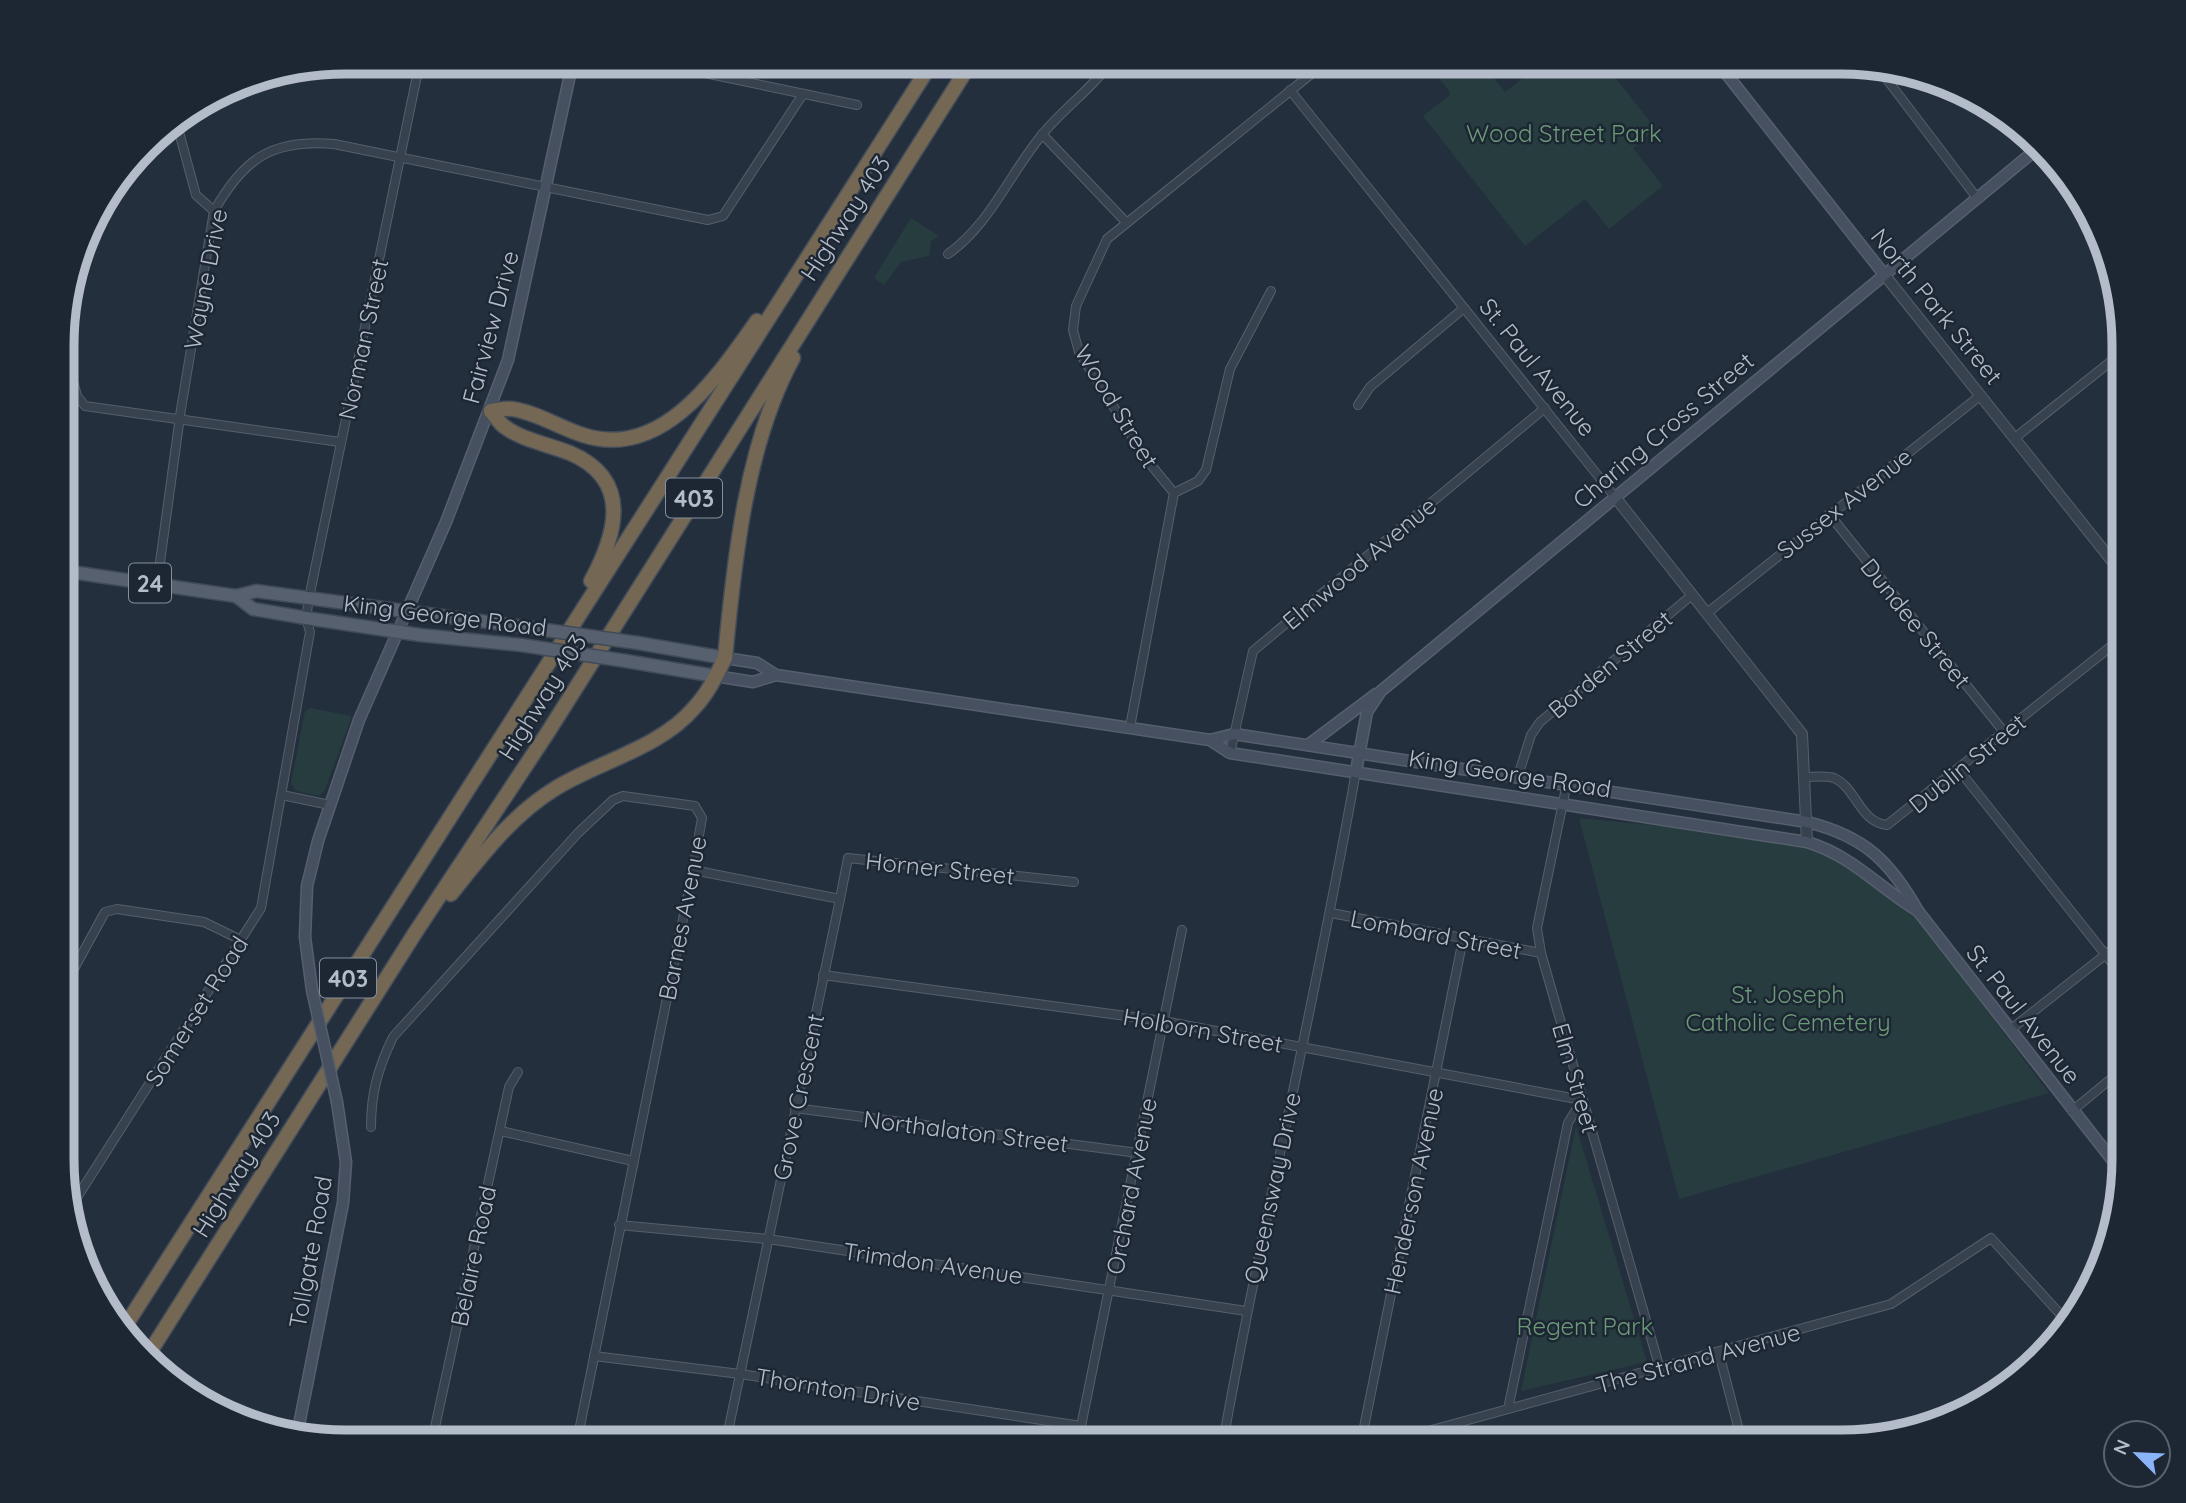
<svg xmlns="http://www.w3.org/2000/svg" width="2186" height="1503" font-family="Quicksand,sans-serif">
<rect width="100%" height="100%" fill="#242f3e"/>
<g fill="#263c3f">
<path d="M 1452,62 L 1481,62 L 1505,92 L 1543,62 L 1603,62 L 1656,129 L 1633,148 L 1663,186 L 1609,229 L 1585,199 L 1525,246 L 1423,116 L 1451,94 L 1438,77 L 1454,65 Z"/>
<path d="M 911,218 L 939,236 L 931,241 L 929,256 L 901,262 L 884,285 L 874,278 Z"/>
<path d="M 311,708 L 351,716 L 351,719 L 325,790 L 319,796 L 296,791 L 291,783 L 305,711 Z"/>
<path d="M 1579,818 L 1774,837 L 1849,861 L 1918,918 L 2049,1093 L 1679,1199 Z"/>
<path d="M 1576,1126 L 1647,1362 L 1521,1391 Z"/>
</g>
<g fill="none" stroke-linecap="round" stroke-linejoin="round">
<defs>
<g id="minor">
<path d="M 647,61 L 857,105"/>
<path d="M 1876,65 L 1977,198"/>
<path d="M 1726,73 L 1740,62"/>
<path d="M 1290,90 L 1615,497"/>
<path d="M 176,121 L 196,195 L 214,211"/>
<path d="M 1042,134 L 1125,221"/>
<path d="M 948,254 C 990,224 1009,175 1041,136 C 1062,109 1090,91 1111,62"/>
<path d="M 64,347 L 77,396 L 85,406 L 340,442"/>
<path d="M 1358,405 L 1370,387 L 1464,308"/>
<path d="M 2016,437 L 2124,351"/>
<path d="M 1174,493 L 1198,481 L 1206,470 L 1230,369 L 1271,291"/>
<path d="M 1829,514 L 2004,732"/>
<path d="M 157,584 L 181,409 L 214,211 C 244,158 272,139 334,144 L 708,220 L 723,216 L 803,94"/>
<path d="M 1707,613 L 1981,395"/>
<path d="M 1130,727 L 1174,493 L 1147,460 L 1079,352 L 1073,330 L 1076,306 L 1107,239 L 1326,62"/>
<path d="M 1230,753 L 1253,651 L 1545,408"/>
<path d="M 1959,770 L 2124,978"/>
<path d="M 1518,776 L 1531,735 L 1540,722 L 1692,595"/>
<path d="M 1806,777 C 1814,777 1826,775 1834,778 C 1857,788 1859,822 1887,825 L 2124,636"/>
<path d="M 1567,783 L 1537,928 L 1541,953 L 1660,1369"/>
<path d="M 282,795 L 330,805"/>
<path d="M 693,870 L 840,899 L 726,1441"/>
<path d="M 840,899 L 848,858 L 1074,882"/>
<path d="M 1331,913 L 1541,953"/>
<path d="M 823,975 L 1163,1021 L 1582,1100 L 1568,1123 L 1508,1409"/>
<path d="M 64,987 L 105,912 L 117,909 L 204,922 L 241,940"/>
<path d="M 2010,1030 L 2124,940"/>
<path d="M 795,1108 L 1138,1153"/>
<path d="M 2072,1111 L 2124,1068"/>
<path d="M 371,1127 C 371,1093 378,1068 393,1037 L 578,833 L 613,800 L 623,796 L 695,806 L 702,818 L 693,870 L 577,1441"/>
<path d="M 501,1131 L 633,1161"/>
<path d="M 69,1210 L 261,908 L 310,632 L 306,618 L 309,598 L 420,61"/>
<path d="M 619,1225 L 768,1239 L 1246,1311"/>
<path d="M 1719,1353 L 1742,1442"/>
<path d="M 594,1356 L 740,1374 L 1081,1426"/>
<path d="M 432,1441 L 509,1087 L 518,1072"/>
<path d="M 1078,1441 L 1182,930"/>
<path d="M 1223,1442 C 1263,1217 1317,995 1356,771"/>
<path d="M 1361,1442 L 1463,939"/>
<path d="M 1388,1442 L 1891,1304 L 1991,1238 L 2070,1325"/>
</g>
<g id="tertiary">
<path d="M 1883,273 L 2124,576"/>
<path d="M 1615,497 L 1802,734 L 1807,842"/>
</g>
<g id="secondary">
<path d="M 1717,62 L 1883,273"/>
<path d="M 725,658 L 757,663 L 776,675 L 1210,740 L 1230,753 L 1807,842 C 1853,856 1878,887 1918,911"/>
<path d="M 715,676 L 753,682 L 776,675"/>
<path d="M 1210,740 L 1234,734 L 1807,822 C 1864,836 1890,861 1918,911 L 2124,1175"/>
<path d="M 1308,745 L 1376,694"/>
<path d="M 1356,771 L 1367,712 L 1381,691 L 2038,148"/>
<path d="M 312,990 L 305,937 L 307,886 L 318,841 L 359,720 L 446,522 L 508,360 L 573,61"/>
<path d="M 297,1435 L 343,1203 L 346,1162 L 337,1102"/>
</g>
<g id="primary">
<path d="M 64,571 L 236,596 L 256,591 L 532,628"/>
<path d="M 236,596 L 253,609 L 306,618 L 420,635 L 521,645"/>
<path d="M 638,643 L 725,658"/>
<path d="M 626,661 L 715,676"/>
</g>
<g id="motorway">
<path d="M 491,411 C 498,410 506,408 512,409 C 536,412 560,428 583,435 C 662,461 718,376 757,321"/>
<path d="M 491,411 C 495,416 500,424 505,427 C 522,440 550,445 570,453 C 633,480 616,535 591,581"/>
<path d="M 451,894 C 482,855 513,814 556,788 C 600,761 660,748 694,708 C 708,693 716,676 725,658 C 734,561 746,444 793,358"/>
<path d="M 124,1328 L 933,61"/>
<path d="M 148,1355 L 415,933 L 548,732 L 972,61"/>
</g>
</defs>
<use href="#minor" stroke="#565f6c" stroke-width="10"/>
<use href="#tertiary" stroke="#565f6c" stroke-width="12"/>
<use href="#secondary" stroke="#565f6c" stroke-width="13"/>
<use href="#primary" stroke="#414a57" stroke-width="15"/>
<use href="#motorway" stroke="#434c59" stroke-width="17"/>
<use href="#minor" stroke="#38414e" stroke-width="8"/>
<use href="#tertiary" stroke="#38414e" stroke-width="10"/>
<use href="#secondary" stroke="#465061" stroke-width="10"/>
<use href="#primary" stroke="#56606e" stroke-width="12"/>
<use href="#motorway" stroke="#746855" stroke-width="14"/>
<defs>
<path id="secondary-bridge" d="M 312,990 L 337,1102"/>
<g id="primary-bridge">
<path d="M 532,628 L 638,643"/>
<path d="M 521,645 L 626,661"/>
</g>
</defs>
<use href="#secondary-bridge" stroke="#565f6c" stroke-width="13" stroke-linecap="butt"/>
<use href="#primary-bridge" stroke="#414a57" stroke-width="15" stroke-linecap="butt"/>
<use href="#secondary-bridge" stroke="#465061" stroke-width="10"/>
<use href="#primary-bridge" stroke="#56606e" stroke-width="12"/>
</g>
<g text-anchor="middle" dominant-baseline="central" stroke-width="5" stroke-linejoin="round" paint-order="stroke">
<g fill="#1d2633" stroke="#878f9c" stroke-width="2">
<rect x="666" y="478.5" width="56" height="39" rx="5"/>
<rect x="129" y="563.5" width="42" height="39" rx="5"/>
<rect x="320" y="958.5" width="56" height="39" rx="5"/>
</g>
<g font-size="23" font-weight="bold" fill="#b4bcc9">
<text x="694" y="498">403</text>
<text x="150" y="583">24</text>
<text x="348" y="978">403</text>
</g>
<g font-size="24" fill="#6b9a76" stroke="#1d2633">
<text x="1564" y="133">Wood Street Park</text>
<text x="1788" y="994">St. Joseph<tspan x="1788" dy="28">Catholic Cemetery</tspan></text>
<text x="1585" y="1326">Regent Park</text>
</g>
<g font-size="24" fill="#b4bcc9" stroke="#1d2633">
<text transform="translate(845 218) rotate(-57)">Highway 403</text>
<text transform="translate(205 279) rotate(-79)">Wayne Drive</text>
<text transform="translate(1937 306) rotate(51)">North Park Street</text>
<text transform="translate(490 327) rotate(-75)">Fairview Drive</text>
<text transform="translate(363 339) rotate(-78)">Norman Street</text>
<text transform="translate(1538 367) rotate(51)">St. Paul Avenue</text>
<text transform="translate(1117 406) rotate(59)">Wood Street</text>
<text transform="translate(1663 430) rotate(-40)">Charing Cross Street</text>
<text transform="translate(1844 503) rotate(-38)">Sussex Avenue</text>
<text transform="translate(1359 563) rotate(-40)">Elmwood Avenue</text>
<text transform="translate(445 615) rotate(7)">King George Road</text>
<text transform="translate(1916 623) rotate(51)">Dundee Street</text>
<text transform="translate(1610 664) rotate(-40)">Borden Street</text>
<text transform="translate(542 697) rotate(-58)">Highway 403</text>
<text transform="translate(1967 763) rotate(-39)">Dublin Street</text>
<text transform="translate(1510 773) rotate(9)">King George Road</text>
<text transform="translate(940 868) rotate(6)">Horner Street</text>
<text transform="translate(682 918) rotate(-79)">Barnes Avenue</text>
<text transform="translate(1436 934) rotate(11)">Lombard Street</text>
<text transform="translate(196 1011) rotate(-58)">Somerset Road</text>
<text transform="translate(2024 1014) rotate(52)">St. Paul Avenue</text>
<text transform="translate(1203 1030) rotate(10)">Holborn Street</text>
<text transform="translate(1576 1078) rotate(74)">Elm Street</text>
<text transform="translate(798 1097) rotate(-78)">Grove Crescent</text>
<text transform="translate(966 1131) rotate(7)">Northalaton Street</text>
<text transform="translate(236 1174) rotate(-58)">Highway 403</text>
<text transform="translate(1131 1186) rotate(-79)">Orchard Avenue</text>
<text transform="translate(1272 1188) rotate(-78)">Queensway Drive</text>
<text transform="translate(1413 1191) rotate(-78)">Henderson Avenue</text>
<text transform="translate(310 1252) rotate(-80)">Tollgate Road</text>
<text transform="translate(473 1256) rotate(-78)">Belaire Road</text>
<text transform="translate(933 1263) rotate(8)">Trimdon Avenue</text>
<text transform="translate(1698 1358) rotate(-15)">The Strand Avenue</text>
<text transform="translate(838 1389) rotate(9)">Thornton Drive</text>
</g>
</g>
<path d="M0 0H2186V1503H0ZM345 74H1841A271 271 0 0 1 2112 345V1159A271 271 0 0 1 1841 1430H345A271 271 0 0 1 74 1159V345A271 271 0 0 1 345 74Z" fill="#1d2633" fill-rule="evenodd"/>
<path fill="none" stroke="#b4bcc9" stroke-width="9" d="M345 74H1841A271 271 0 0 1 2112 345V1159A271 271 0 0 1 1841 1430H345A271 271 0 0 1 74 1159V345A271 271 0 0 1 345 74Z"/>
<g transform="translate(2137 1454) rotate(294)"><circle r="33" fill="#1d2633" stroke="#59626f" stroke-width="2"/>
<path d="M0-5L12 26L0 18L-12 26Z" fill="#8ab4f8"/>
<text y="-10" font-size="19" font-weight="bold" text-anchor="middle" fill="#b4bcc9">N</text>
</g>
</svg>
